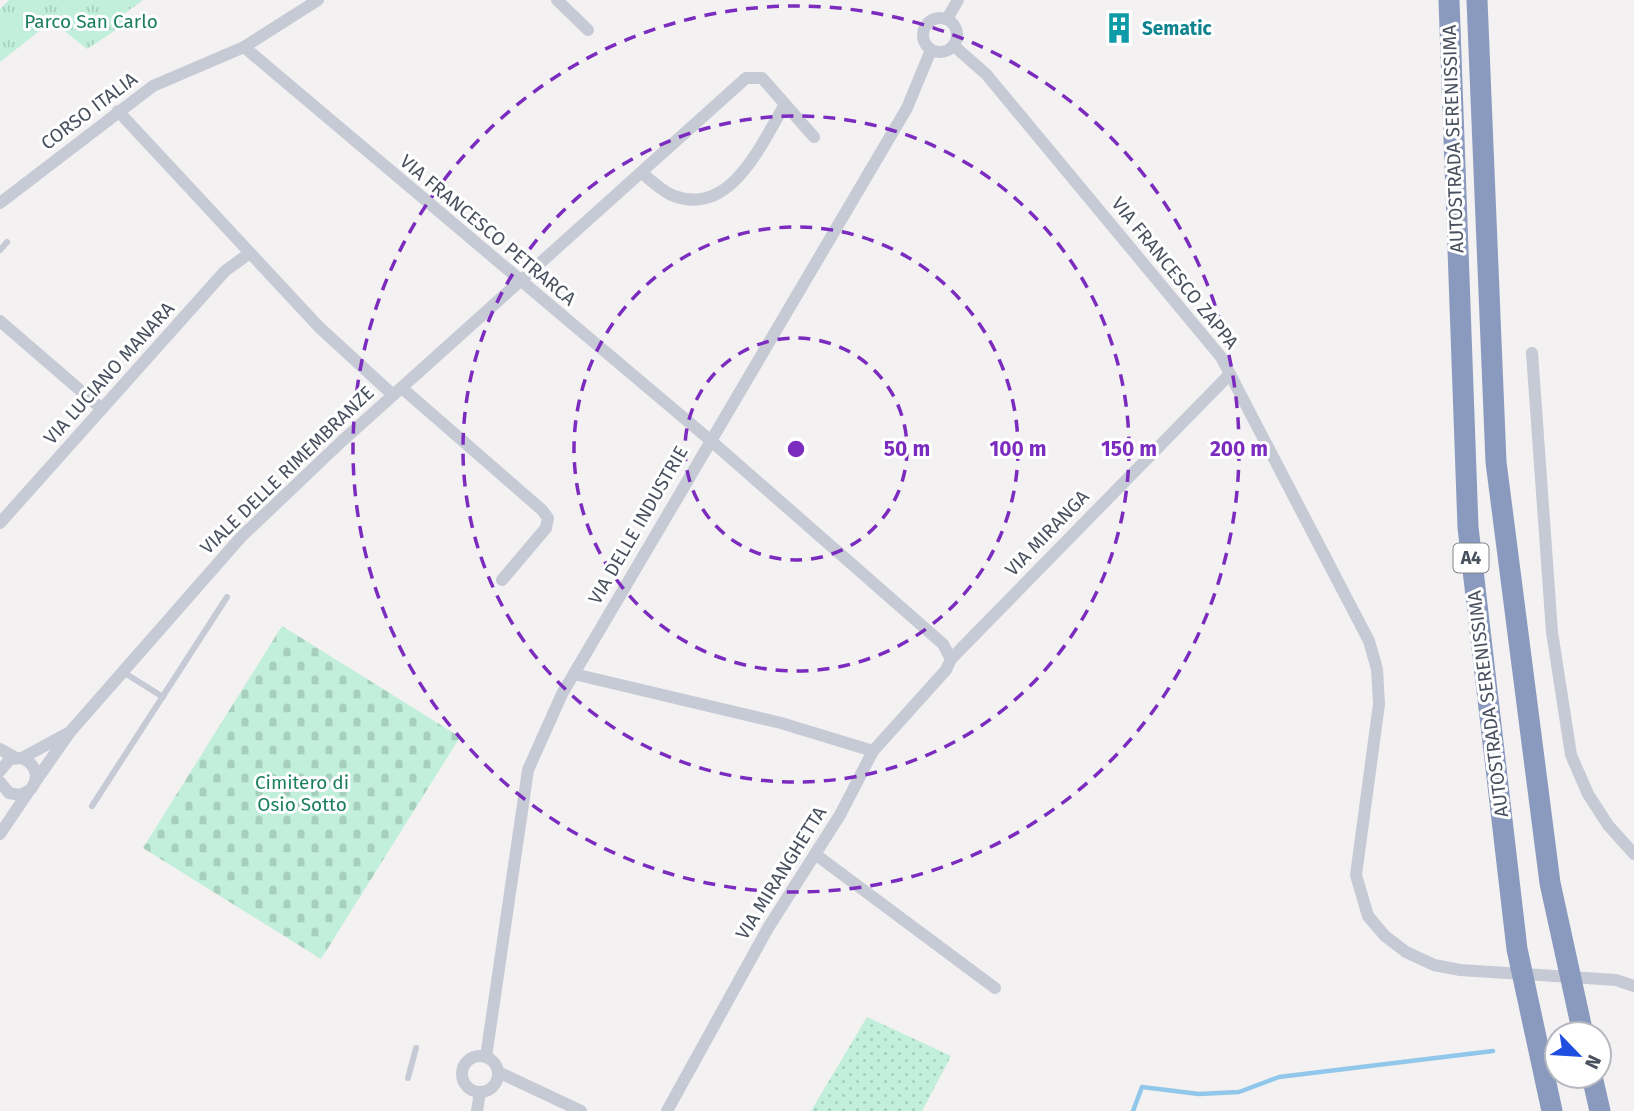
<svg xmlns="http://www.w3.org/2000/svg" width="1634" height="1111" font-family="'Fira Sans',sans-serif">
<defs>
<pattern id="grass-dots" width="8" height="8" patternUnits="userSpaceOnUse" patternTransform="scale(1.75)"><rect width="8" height="8" fill="#c1efdb"/><path d="M2 2h.1M6 6h.1" fill="none" stroke="#a7cfbe" stroke-width="1.8" stroke-linecap="round"/></pattern>
<pattern id="cemetery-stones" width="16" height="16" patternUnits="userSpaceOnUse" patternTransform="scale(1.75)"><rect width="16" height="16" fill="#c1efdb"/><path d="M2 7V4a2 2 0 0 1 4 0v3zM10 15v-3a2 2 0 0 1 4 0v3z" fill="#a7cfbe"/></pattern>
<pattern id="park-tufts" width="24" height="20" patternUnits="userSpaceOnUse" patternTransform="scale(1.75)"><rect width="24" height="20" fill="#c1efdb"/><path d="M3 7l-1-3M5 7V3M7 7l1-3M15 17l-1-3M17 17v-4M19 17l1-3" fill="none" stroke="#a7cfbe"/></pattern>
</defs>
<rect width="100%" height="100%" fill="#f3f1f1"/>
<path fill="url(#grass-dots)" d="M 867,1017 L 951,1056 L 922,1111 L 811,1111 Z"/>
<path fill="url(#cemetery-stones)" d="M 282,626 L 460,737 L 321,959 L 143,848 Z"/>
<path fill="url(#park-tufts)" d="M 9,0 L 143,0 L 125,13 L 128,22 L 87,49 L 52,21 L 0,62 L 0,9 Z"/>
<g fill="none" stroke-linecap="round" stroke-linejoin="round">
<path stroke="#90c7ea" stroke-width="4.5" d="M 1133,1111 L 1142,1087 L 1199,1094 L 1239,1092 L 1279,1077 L 1493,1051"/>
<g stroke="#c5cad5" stroke-width="6">
<path d="M 0,250 L 7,242"/>
<path d="M 123,672 L 163,697"/>
<path d="M 92,806 L 227,597"/>
<path d="M 408,1078 L 416,1048"/>
</g>
<g stroke="#c5cad5" stroke-width="12">
<path d="M 557,0 L 588,30"/>
<circle cx="940" cy="35" r="17"/>
<path d="M 947,19 L 958,0"/>
<path d="M 954,46 L 986,74 L 1221,357 L 1369,641 L 1377,669 L 1379,704 L 1356,875 L 1368,916 L 1385,936 L 1406,952 L 1434,965 L 1460,970 L 1616,980 L 1634,986"/>
<path d="M 244,47 L 710,440 L 943,644 L 951,659 L 946,670 L 873,751 L 840,815 L 768,928 L 667,1111"/>
<path d="M 118,111 L 319,327 L 393,395"/>
<path d="M 643,174 C 652,181 663,192 674,196 C 731,217 761,144 784,106"/>
<path d="M 0,203 L 153,86 L 244,47 L 318,0"/>
<path d="M 0,321 L 102,409"/>
<path d="M 1532,353 L 1552,632 L 1571,755 L 1588,794 L 1608,825 L 1634,854"/>
<path d="M 402,388 L 542,510 L 548,518 L 546,528 L 502,580"/>
<path d="M 0,523 L 225,271 L 250,253"/>
<path d="M 951,659 L 1230,374"/>
<path d="M 574,674 L 781,723 L 873,751"/>
<path d="M 0,749 L 16,758"/>
<path d="M 22,758 L 70,732"/>
<path d="M 0,771 L 10,759 L 22,758 C 37,765 40,778 30,790 L 20,795 L 9,793 L 0,782"/>
<path d="M 35,782 L 70,732 L 241,537 L 341,442 L 746,78 L 762,78 L 814,137"/>
<path d="M 0,834 L 29,791"/>
<path d="M 815,854 L 995,988"/>
<circle cx="480" cy="1074" r="18"/>
<path d="M 486,1057 L 528,770 L 562,694 L 907,108 L 931,50"/>
<path d="M 498,1072 L 581,1111"/>
<path d="M 477,1111 L 480,1092"/>
</g>
<g stroke="#8a9abe" stroke-width="21">
<path d="M 1449,0 L 1468,527 L 1517,949 L 1552,1111"/>
<path d="M 1477,0 L 1496,462 L 1550,883 L 1583,1034"/>
<path d="M 1592,1076 L 1600,1111"/>
</g>
</g>
<g fill="none" stroke="#7b2cbf" stroke-width="3.5" stroke-dasharray="12 9">
<circle cx="796" cy="449" r="111"/>
<circle cx="796" cy="449" r="222"/>
<circle cx="796" cy="449" r="333"/>
<circle cx="796" cy="449" r="443"/>
</g>
<defs>
<symbol id="building-bare" viewBox="-9 -9 18 18"><path d="M-4-6H4V6H1V3H-1V6H-4ZM-2.5-4.3h1.7v1.8h-1.7ZM.8-4.3h1.7v1.8H.8ZM-2.5-1h1.7V.8h-1.7ZM.8-1h1.7V.8H.8Z" fill="#0f9aa8" stroke="#fff" stroke-width="2.5" paint-order="stroke"/></symbol>
</defs>
<g fill-rule="evenodd">
<use href="#building-bare" x="1097" y="6" width="44" height="44"/>
</g>
<g text-anchor="middle" dominant-baseline="central" stroke-width="6" stroke-linejoin="round" paint-order="stroke">
<rect fill="#fff" stroke="#80848e" stroke-width="2" x="1453.5" y="543.5" width="35" height="29" rx="5"/>
<g font-size="18" font-weight="bold" fill="#49505e">
<text x="1471" y="558">A4</text>
</g>
<g font-size="19" fill="#1a7f5f" stroke="#fff">
<text x="91" y="21">Parco San Carlo</text>
<text x="302" y="782">Cimitero di<tspan x="302" dy="22">Osio Sotto</tspan></text>
</g>
<g font-size="19" font-weight="bold" fill="#0d838f" stroke="#fff" text-anchor="start">
<text x="1142" y="28">Sematic</text>
</g>
<g font-size="19" fill="#49505e" stroke="#fff">
<text transform="translate(89 111) rotate(-37)">CORSO ITALIA</text>
<text transform="translate(1453 139) rotate(-92)">AUTOSTRADA SERENISSIMA</text>
<text transform="translate(488 230) rotate(40)">VIA FRANCESCO PETRARCA</text>
<text transform="translate(1175 273) rotate(51)">VIA FRANCESCO ZAPPA</text>
<text transform="translate(109 373) rotate(-48)">VIA LUCIANO MANARA</text>
<text transform="translate(287 470) rotate(-44)">VIALE DELLE RIMEMBRANZE</text>
<text transform="translate(638 525) rotate(-60)">VIA DELLE INDUSTRIE</text>
<text transform="translate(1047 533) rotate(-46)">VIA MIRANGA</text>
<text transform="translate(1488 704) rotate(-97)">AUTOSTRADA SERENISSIMA</text>
<text transform="translate(781 873) rotate(-58)">VIA MIRANGHETTA</text>
</g>
</g>
<circle cx="796" cy="449" r="10" fill="#7b2cbf" stroke="#fff" stroke-width="3.5"/>
<g font-size="21" text-anchor="middle" font-weight="bold" fill="#7b2cbf" stroke="#fff" stroke-width="6" stroke-linejoin="round" paint-order="stroke">
<text x="907" y="456">50 m</text>
<text x="1018" y="456">100 m</text>
<text x="1129" y="456">150 m</text>
<text x="1239" y="456">200 m</text>
</g>
<g transform="translate(1578 1055) rotate(115)"><circle r="33" fill="#ffffff" stroke="#b6b9bf" stroke-width="2"/>
<path d="M0-5L12 26L0 18L-12 26Z" fill="#1e4fe0"/>
<text y="-10" font-size="19" font-weight="bold" text-anchor="middle" fill="#49505e">N</text>
</g>
</svg>
